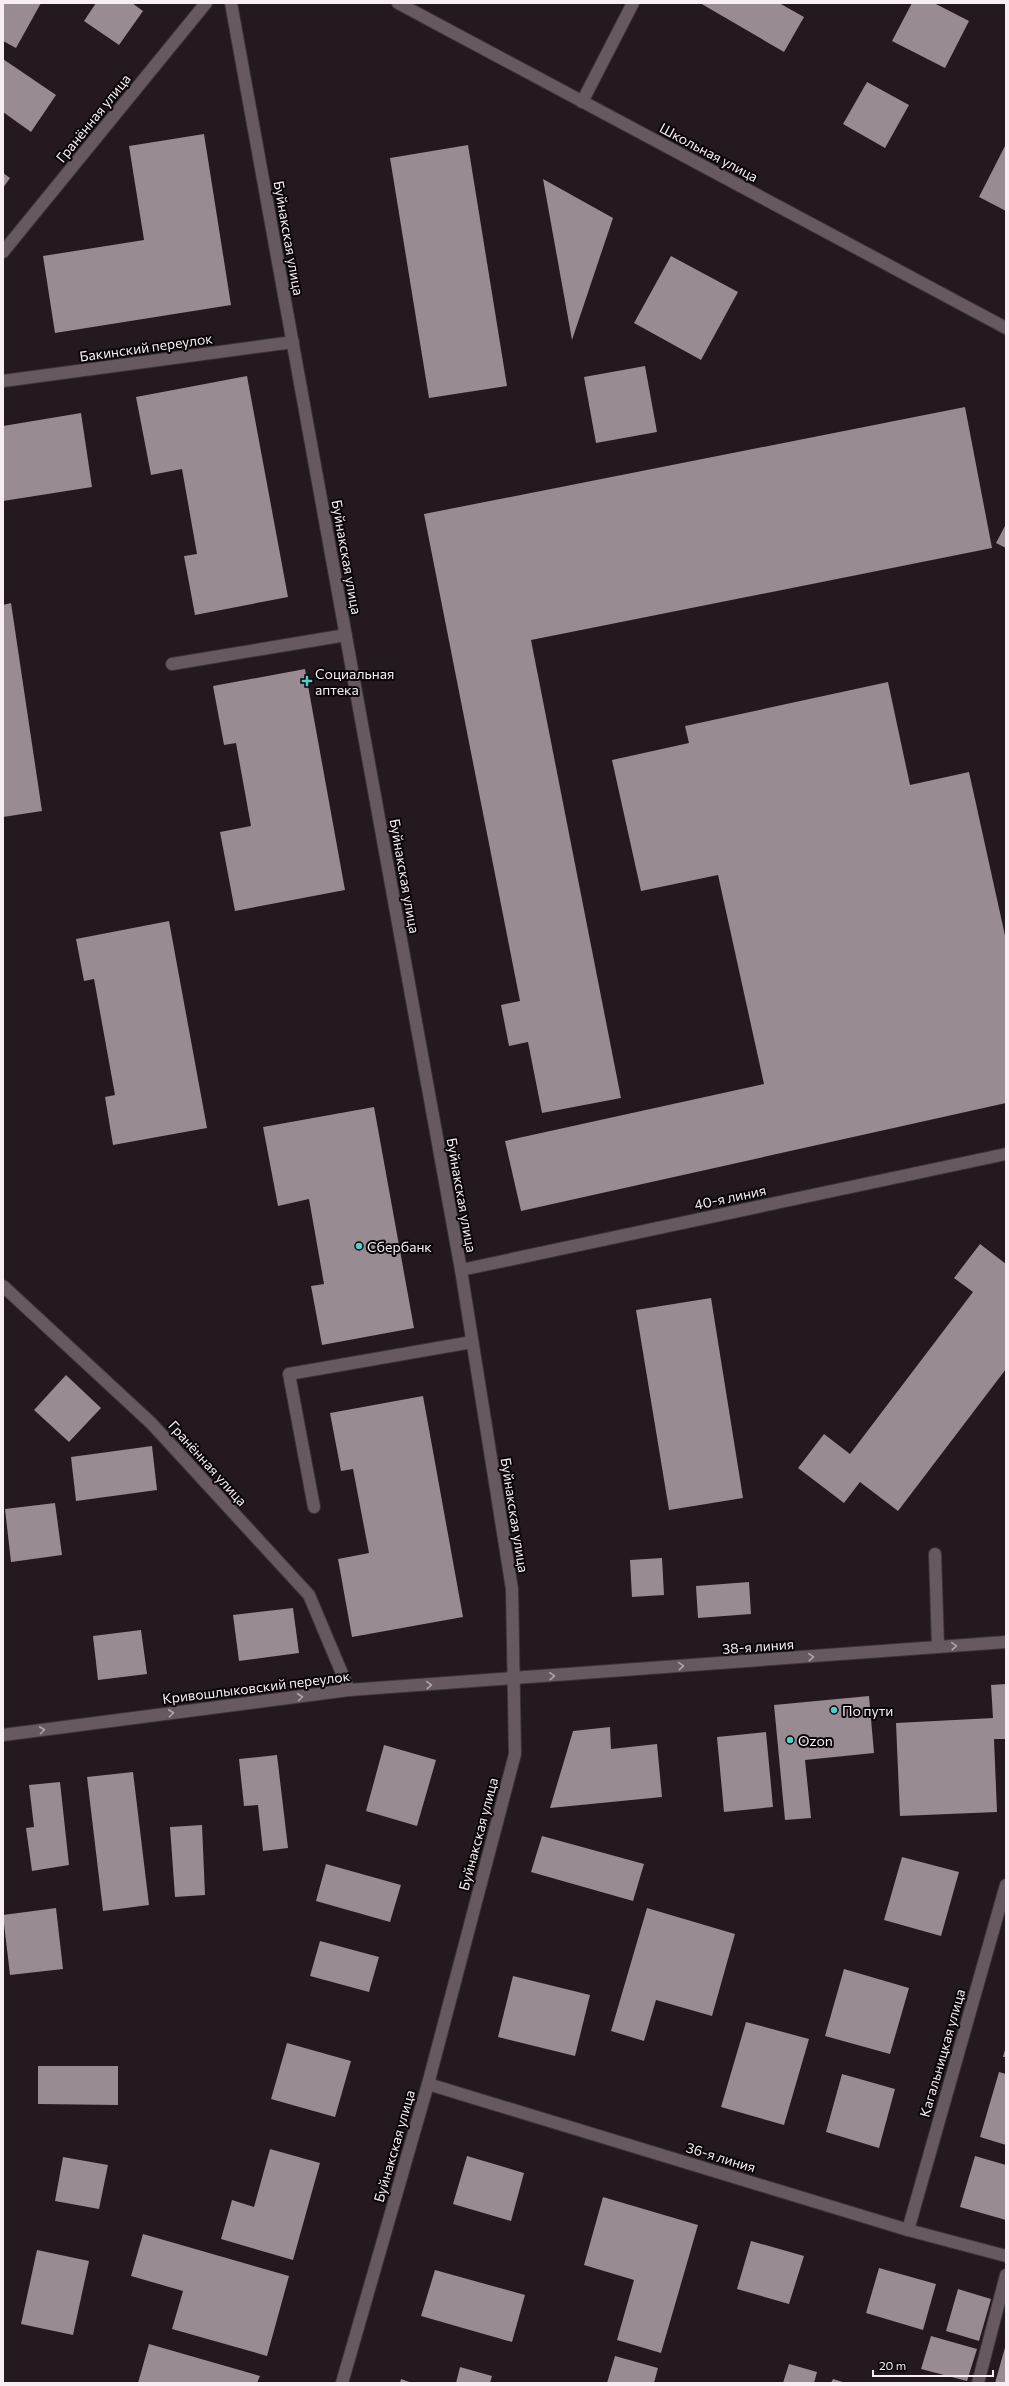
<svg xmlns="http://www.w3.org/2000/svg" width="1009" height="2386" font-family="Commissioner,sans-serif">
<rect width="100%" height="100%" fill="#23191f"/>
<g fill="#988b92">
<path d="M 3,3 L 41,3 L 16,48 L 3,41 Z"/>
<path d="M 96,3 L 132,3 L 143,11 L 119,45 L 84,21 Z"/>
<path d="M 700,3 L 779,3 L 804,17 L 784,52 Z"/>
<path d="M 912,3 L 934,3 L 969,21 L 945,68 L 892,41 Z"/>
<path d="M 3,59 L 56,95 L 31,132 L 3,112 Z"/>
<path d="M 867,82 L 909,105 L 885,148 L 843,124 Z"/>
<path d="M 204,134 L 231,305 L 55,333 L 43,256 L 144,240 L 129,146 Z"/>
<path d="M 1006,144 L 1006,211 L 979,197 Z"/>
<path d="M 468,145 L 507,386 L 429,398 L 390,158 Z"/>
<path d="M 3,173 L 10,178 L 3,188 Z"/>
<path d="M 543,179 L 613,218 L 572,340 Z"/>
<path d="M 671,256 L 738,292 L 701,360 L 634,323 Z"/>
<path d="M 645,366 L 657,432 L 596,443 L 584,377 Z"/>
<path d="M 247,376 L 288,597 L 195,615 L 184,556 L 197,554 L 182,469 L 151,475 L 136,397 Z"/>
<path d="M 965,407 L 992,548 L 531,640 L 621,1098 L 542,1113 L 528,1042 L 509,1046 L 501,1005 L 520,1001 L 424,514 Z"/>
<path d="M 81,413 L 92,487 L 3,501 L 3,426 Z"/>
<path d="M 1006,524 L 1006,548 L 996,543 Z"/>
<path d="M 11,603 L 42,811 L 3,817 L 3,605 Z"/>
<path d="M 305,669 L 345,890 L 235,911 L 220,832 L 251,826 L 236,743 L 224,745 L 213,686 Z"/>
<path d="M 888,682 L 910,785 L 969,772 L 1006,940 L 1006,1103 L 521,1211 L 505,1141 L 764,1084 L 718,875 L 641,891 L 612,760 L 689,743 L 685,726 Z"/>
<path d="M 169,921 L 207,1128 L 113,1145 L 105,1097 L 115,1095 L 94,979 L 84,981 L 76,939 Z"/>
<path d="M 374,1107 L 414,1328 L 322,1345 L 311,1286 L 324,1284 L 309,1199 L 278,1206 L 263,1127 Z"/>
<path d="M 980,1244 L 1006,1264 L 1006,1369 L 898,1511 L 860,1482 L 844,1503 L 798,1468 L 824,1434 L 850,1454 L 973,1292 L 954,1278 Z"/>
<path d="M 711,1298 L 743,1498 L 669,1510 L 636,1310 Z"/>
<path d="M 66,1375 L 101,1408 L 69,1442 L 34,1410 Z"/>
<path d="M 423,1396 L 463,1617 L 352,1637 L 338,1559 L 369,1553 L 353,1469 L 341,1471 L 330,1413 Z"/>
<path d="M 152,1446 L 157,1490 L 76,1501 L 71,1457 Z"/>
<path d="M 55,1503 L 62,1555 L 11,1562 L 5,1509 Z"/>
<path d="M 662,1558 L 664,1595 L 632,1597 L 630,1560 Z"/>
<path d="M 749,1582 L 751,1614 L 698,1618 L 696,1586 Z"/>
<path d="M 293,1608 L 299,1653 L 239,1661 L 233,1615 Z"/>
<path d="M 141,1630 L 147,1674 L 98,1680 L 93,1636 Z"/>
<path d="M 1006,1684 L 1006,1739 L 994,1739 L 997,1812 L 900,1816 L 896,1723 L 993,1718 L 991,1685 Z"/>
<path d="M 869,1696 L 874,1753 L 805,1760 L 811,1818 L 785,1820 L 774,1705 Z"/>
<path d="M 610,1727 L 611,1749 L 657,1744 L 662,1797 L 550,1808 L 573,1731 Z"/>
<path d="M 766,1732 L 773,1807 L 724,1812 L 717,1737 Z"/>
<path d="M 384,1745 L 436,1760 L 417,1826 L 366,1811 Z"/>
<path d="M 277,1755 L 288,1848 L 263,1851 L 258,1805 L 244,1806 L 239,1759 Z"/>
<path d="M 133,1772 L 149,1905 L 103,1911 L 87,1777 Z"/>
<path d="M 60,1782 L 69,1865 L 32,1871 L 26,1828 L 34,1827 L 29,1785 Z"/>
<path d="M 202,1825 L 205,1895 L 175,1897 L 170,1827 Z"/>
<path d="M 542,1836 L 644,1864 L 633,1901 L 531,1872 Z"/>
<path d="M 902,1857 L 959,1872 L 941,1936 L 884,1920 Z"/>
<path d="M 326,1864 L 401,1885 L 390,1922 L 316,1901 Z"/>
<path d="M 56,1908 L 63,1969 L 10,1975 L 3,1915 Z"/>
<path d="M 647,1908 L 735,1934 L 712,2016 L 656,2000 L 644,2041 L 611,2031 Z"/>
<path d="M 320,1941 L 379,1957 L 369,1992 L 310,1976 Z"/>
<path d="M 844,1969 L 909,1988 L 890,2054 L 825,2036 Z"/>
<path d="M 513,1976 L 590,1995 L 575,2056 L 498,2037 Z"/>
<path d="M 746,2022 L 809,2039 L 784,2125 L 721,2107 Z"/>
<path d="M 287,2043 L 351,2061 L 335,2117 L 271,2099 Z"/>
<path d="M 1006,2046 L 1006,2057 L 1003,2057 Z"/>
<path d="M 38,2066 L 118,2066 L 118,2105 L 38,2104 Z"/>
<path d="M 999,2072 L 1006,2074 L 1006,2145 L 980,2137 Z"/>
<path d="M 842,2074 L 895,2089 L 879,2148 L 826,2132 Z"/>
<path d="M 270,2149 L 320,2163 L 293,2260 L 221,2239 L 232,2200 L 254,2207 Z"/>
<path d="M 467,2156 L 524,2173 L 511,2221 L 453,2204 Z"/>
<path d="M 975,2156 L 1006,2165 L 1006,2220 L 960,2207 Z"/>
<path d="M 63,2157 L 108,2165 L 99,2209 L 55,2201 Z"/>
<path d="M 603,2197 L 698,2225 L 661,2353 L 617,2340 L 634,2280 L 584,2265 Z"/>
<path d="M 143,2234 L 289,2276 L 267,2356 L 172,2329 L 183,2291 L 131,2276 Z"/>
<path d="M 751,2241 L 804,2256 L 789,2304 L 737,2289 Z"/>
<path d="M 37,2250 L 89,2261 L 73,2335 L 21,2324 Z"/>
<path d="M 879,2268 L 936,2284 L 923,2330 L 866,2313 Z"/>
<path d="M 435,2270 L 525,2295 L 512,2342 L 421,2316 Z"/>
<path d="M 958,2289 L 991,2299 L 979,2341 L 946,2331 Z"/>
<path d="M 931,2336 L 977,2349 L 967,2381 L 921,2369 Z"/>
<path d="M 149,2344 L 260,2376 L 257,2383 L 138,2383 Z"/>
<path d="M 1006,2344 L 1006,2383 L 995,2383 Z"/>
<path d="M 615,2356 L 658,2368 L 654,2383 L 607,2383 Z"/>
<path d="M 789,2364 L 817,2372 L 814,2383 L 783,2383 Z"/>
<path d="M 460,2367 L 492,2376 L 490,2383 L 456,2383 Z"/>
<path d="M 401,2379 L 412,2383 L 400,2383 Z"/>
<path d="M 833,2379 L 846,2383 L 831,2383 Z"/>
</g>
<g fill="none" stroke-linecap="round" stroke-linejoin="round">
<defs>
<g id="service">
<path d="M 3,381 L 293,342"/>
<path d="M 172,664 L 346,635"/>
<path d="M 314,1507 L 289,1374 L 472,1342"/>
<path d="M 935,1554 L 938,1647"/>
<path d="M 978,2383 L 1006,2275"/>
</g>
<g id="minor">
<path d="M 398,3 L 1006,328"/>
<path d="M 582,102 L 633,3"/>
<path d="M 3,252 L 206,3"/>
<path d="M 3,1286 L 151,1423 L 309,1595 L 349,1690"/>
<path d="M 428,2084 L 908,2230 L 1006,2256"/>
<path d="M 908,2230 L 1006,1885"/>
</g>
<g id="tertiary">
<path d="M 231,3 L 461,1270 L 512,1589 L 515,1754 L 428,2084 L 342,2383"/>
<path d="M 461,1270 L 1006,1154"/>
<path d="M 3,1735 L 349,1690 L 1006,1642"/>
</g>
</defs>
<use href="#service" stroke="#3b3438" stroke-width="14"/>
<use href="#minor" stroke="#3b3438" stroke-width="14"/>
<use href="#tertiary" stroke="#3b3438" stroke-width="14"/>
<use href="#service" stroke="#665a60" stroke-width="12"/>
<use href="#minor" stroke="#665a60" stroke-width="12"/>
<use href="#tertiary" stroke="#665a60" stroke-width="12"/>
</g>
<defs><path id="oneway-chevron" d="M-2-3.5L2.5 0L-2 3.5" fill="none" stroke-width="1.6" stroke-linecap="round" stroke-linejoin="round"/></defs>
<g stroke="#aea4a9">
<use href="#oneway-chevron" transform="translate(954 1646) rotate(-4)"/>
<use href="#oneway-chevron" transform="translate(811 1657) rotate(-4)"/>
<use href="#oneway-chevron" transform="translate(681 1666) rotate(-4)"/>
<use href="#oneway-chevron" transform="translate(552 1676) rotate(-4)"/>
<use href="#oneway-chevron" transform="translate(429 1685) rotate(-4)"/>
<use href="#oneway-chevron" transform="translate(300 1697) rotate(-7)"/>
<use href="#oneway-chevron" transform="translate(171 1713) rotate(-7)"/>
<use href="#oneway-chevron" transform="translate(42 1730) rotate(-7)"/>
</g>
<g fill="#52cdcc" stroke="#0a0608" stroke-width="1.5">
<path d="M305 675h4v4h4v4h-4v4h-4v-4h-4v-4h4z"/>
<circle cx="359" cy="1246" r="4"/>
<circle cx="834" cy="1710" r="4"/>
<circle cx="790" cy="1740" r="4"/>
</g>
<g text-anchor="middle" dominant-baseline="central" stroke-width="4" stroke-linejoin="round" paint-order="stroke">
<g font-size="14" fill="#f6eef2" stroke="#0a0608">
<text transform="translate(93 118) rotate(-51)">Гранённая улица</text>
<text transform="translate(709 152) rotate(28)">Школьная улица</text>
<text transform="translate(289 238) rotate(80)">Буйнакская улица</text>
<text transform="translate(146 347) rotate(-8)">Бакинский переулок</text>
<text transform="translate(347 557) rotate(80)">Буйнакская улица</text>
<text transform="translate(405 876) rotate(80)">Буйнакская улица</text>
<text transform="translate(462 1195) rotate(80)">Буйнакская улица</text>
<text transform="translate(730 1197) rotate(-12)">40-я линия</text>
<text transform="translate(208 1463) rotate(48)">Гранённая улица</text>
<text transform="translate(515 1515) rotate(81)">Буйнакская улица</text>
<text transform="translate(758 1646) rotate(-4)">38-я линия</text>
<text transform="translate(256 1687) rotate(-7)">Кривошлыковский переулок</text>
<text transform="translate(478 1834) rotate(-75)">Буйнакская улица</text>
<text transform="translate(942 2053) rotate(-74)">Кагальницкая улица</text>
<text transform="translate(394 2146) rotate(-74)">Буйнакская улица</text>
<text transform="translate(721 2157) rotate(17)">36-я линия</text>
</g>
<g font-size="14" fill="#f6eef2" stroke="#0a0608" text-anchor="start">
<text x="315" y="673">Социальная<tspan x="315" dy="16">аптека</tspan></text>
<text x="367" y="1246">Сбербанк</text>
<text x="842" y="1710">По пути</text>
<text x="798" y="1740">Ozon</text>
</g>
</g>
<rect width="1009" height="2386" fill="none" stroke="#f6eef2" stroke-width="8"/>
<path d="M873 2370v6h120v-6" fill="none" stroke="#f6eef2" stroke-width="2"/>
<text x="879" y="2370" font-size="12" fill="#f6eef2" stroke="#0a0608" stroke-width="3" paint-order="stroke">20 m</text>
</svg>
